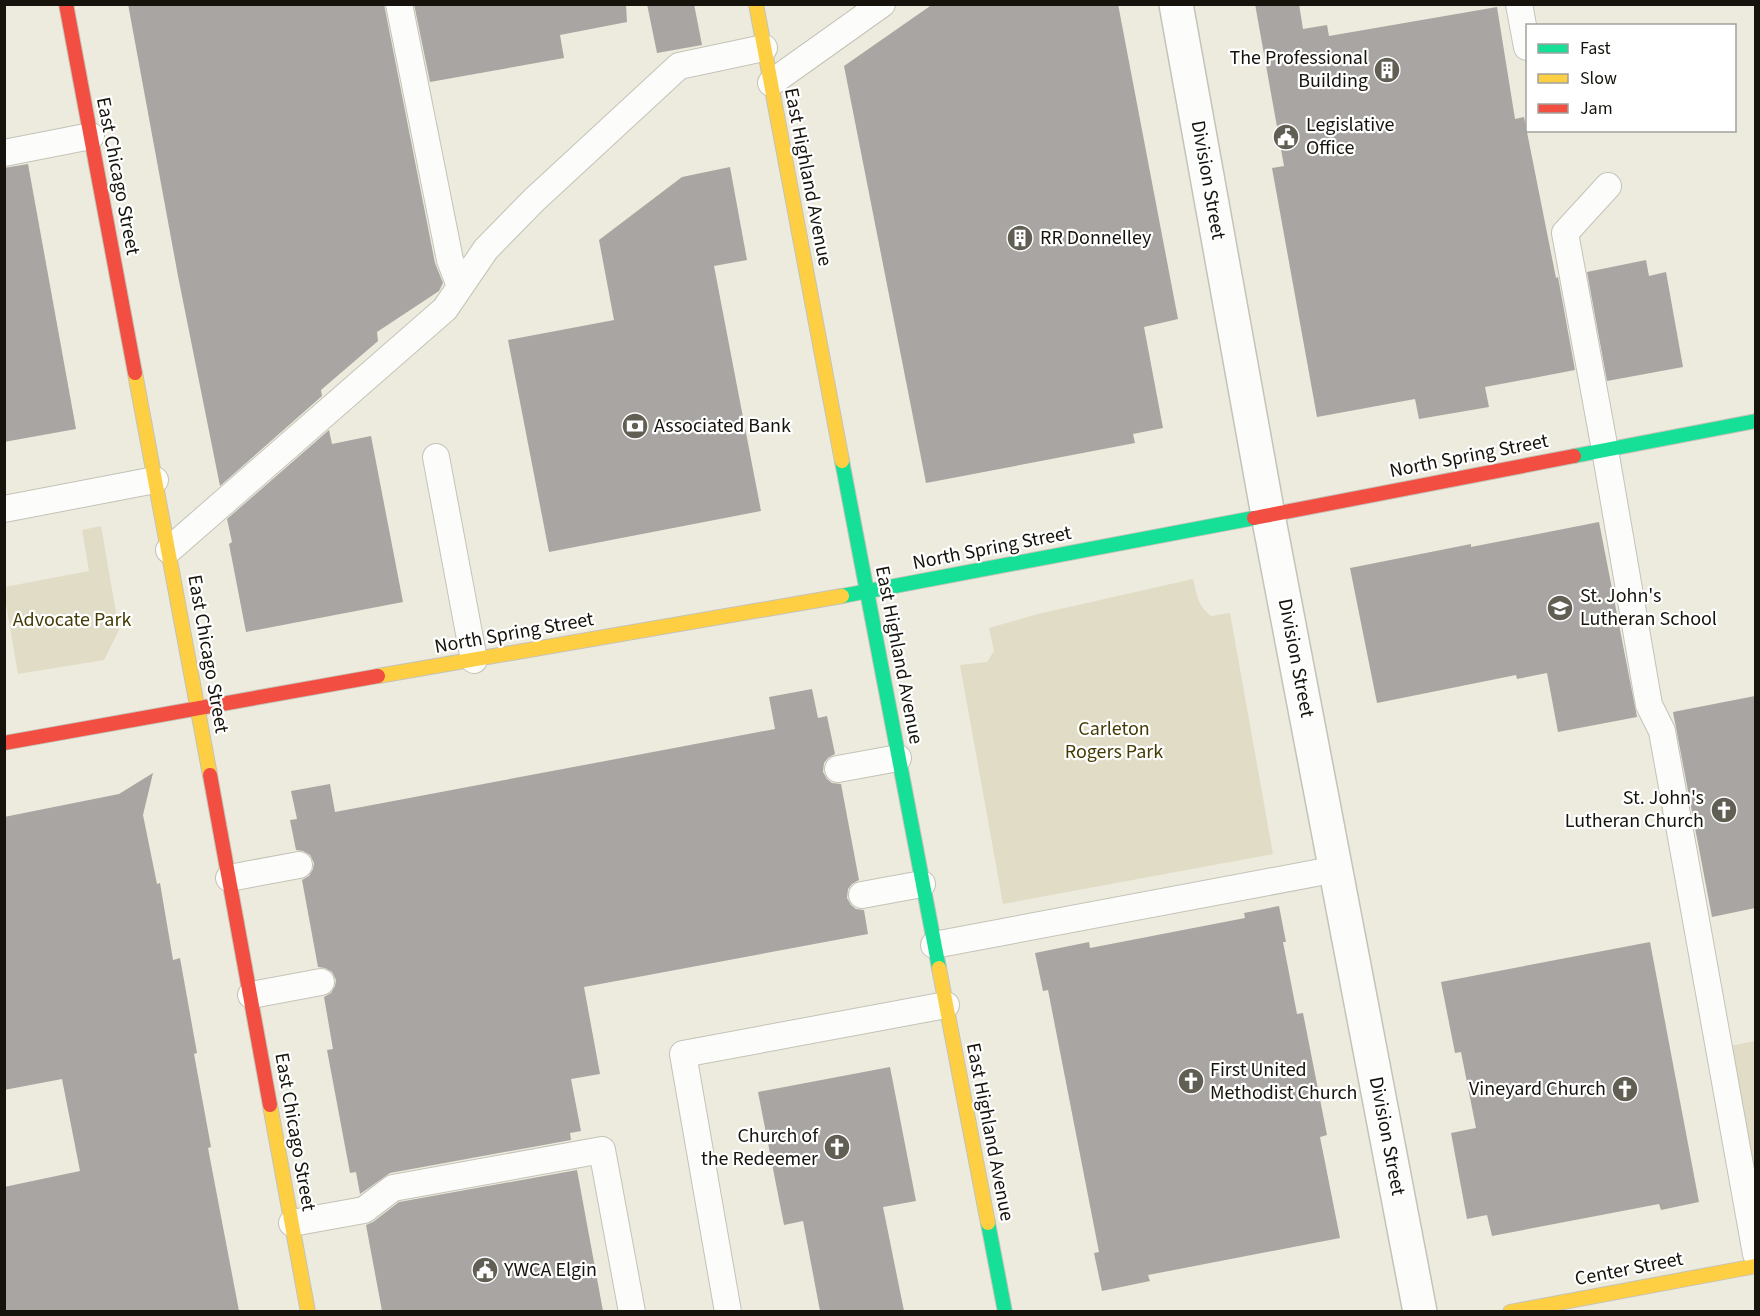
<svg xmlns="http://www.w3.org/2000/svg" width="1760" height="1316" font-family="'Source Sans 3',sans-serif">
<rect width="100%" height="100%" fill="#edebdd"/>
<g fill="#e0dcc6">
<path d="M 101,526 L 119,630 L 104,660 L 18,674 L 5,598 L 5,587 L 89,571 L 82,530 Z"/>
<path d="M 1193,579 C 1197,595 1198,606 1211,616 L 1230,613 L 1273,854 L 1003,904 L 960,665 L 987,662 L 994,651 L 989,628 L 1038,614 Z"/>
<path d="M 1755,1041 L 1755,1183 L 1730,1046 Z"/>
</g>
<g fill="#a9a5a2">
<path d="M 128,4 L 384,4 L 435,263 L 443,283 L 439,291 L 377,332 L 378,341 L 321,390 L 322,396 L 220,486 L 178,276 Z"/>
<path d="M 414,4 L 626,4 L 627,22 L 560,35 L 564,58 L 430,82 Z"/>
<path d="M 647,4 L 694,4 L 702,45 L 657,53 Z"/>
<path d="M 933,4 L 1118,4 L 1178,319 L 1144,327 L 1163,428 L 1133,434 L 1135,443 L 926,483 L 844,66 Z"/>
<path d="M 1255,4 L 1299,4 L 1303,29 L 1327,25 L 1329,36 L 1497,7 L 1515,119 L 1524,117 L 1556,278 L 1558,277 L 1575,370 L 1485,387 L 1489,407 L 1419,419 L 1415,399 L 1317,417 L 1272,168 L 1284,166 Z"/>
<path d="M 28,164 L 76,429 L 4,442 L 4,168 Z"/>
<path d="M 730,167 L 747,260 L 714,266 L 761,511 L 549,552 L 508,340 L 614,320 L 599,240 L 682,177 Z"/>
<path d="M 1646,260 L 1649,276 L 1666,272 L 1683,367 L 1607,381 L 1587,272 Z"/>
<path d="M 329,430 L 332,444 L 371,436 L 403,602 L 246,632 L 229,544 L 232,542 L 227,519 Z"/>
<path d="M 1599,522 L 1637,717 L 1558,732 L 1547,673 L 1517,679 L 1516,675 L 1377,703 L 1350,568 L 1471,544 L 1471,547 Z"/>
<path d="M 812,689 L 818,718 L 827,716 L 835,754 L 828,758 L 824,763 L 823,772 L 827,779 L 832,783 L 841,784 L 859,880 L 852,884 L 848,889 L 847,898 L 851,905 L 856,909 L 864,910 L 868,934 L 584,987 L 600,1074 L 571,1079 L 581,1131 L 570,1133 L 571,1140 L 390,1173 L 360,1194 L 356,1172 L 350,1173 L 327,1050 L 333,1049 L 324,997 L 331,993 L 335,986 L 336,980 L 332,972 L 325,968 L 318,967 L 302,880 L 309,876 L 313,869 L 314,863 L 310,855 L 303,851 L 296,850 L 290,820 L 297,819 L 291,791 L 330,784 L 335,812 L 775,729 L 769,697 Z"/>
<path d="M 1755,696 L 1755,908 L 1712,917 L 1673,712 Z"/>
<path d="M 153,773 L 143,815 L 157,884 L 160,883 L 173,960 L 180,958 L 197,1053 L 194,1054 L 211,1147 L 208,1148 L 239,1311 L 4,1311 L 4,1187 L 80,1171 L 62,1079 L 4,1090 L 4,817 L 119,794 Z"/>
<path d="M 1279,906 L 1286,942 L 1283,942 L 1297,1014 L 1303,1013 L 1327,1135 L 1320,1137 L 1340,1238 L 1148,1275 L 1150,1281 L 1102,1291 L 1094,1253 L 1099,1252 L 1048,990 L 1043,991 L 1035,953 L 1089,942 L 1090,948 L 1245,918 L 1244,913 Z"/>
<path d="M 1650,942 L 1699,1202 L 1661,1210 L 1659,1204 L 1492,1236 L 1487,1215 L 1467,1219 L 1451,1133 L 1476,1128 L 1461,1052 L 1455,1053 L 1441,982 Z"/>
<path d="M 890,1067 L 916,1201 L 883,1207 L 904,1311 L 820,1311 L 803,1221 L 784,1225 L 758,1092 Z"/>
<path d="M 577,1170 L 603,1311 L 382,1311 L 366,1225 L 373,1222 L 399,1202 Z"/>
</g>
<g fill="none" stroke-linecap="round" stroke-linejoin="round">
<defs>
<g id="lane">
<path d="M 399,4 L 450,260 L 460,286"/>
<path d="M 1519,4 L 1527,47"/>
<path d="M 771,83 L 882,4"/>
<path d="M 4,153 L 91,136"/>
<path d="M 1608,186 L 1565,233 L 1605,450 L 1649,705 L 1662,731 L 1756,1254"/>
<path d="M 436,457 L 474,660"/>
<path d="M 4,509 L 155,480"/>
<path d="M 169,550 L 445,309 L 486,249 L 534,200 L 679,66 L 764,48"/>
<path d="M 838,769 L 898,758"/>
<path d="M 229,878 L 299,865"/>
<path d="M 862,895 L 922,884"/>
<path d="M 934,945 L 1337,869"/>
<path d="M 251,995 L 321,982"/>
<path d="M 292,1223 L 364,1210 L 393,1188 L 602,1150 L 632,1312"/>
<path d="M 728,1312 L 683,1054 L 946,1005"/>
</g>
<path id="street" d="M 1176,4 L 1268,515 L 1420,1312"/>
<g id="fast">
<path d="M 1574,456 L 1756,421"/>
<path d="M 842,461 L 939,968"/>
<path d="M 842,596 L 1254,518"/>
<path d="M 988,1223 L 1005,1312"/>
</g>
<g id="slow">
<path d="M 756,4 L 842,461"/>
<path d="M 135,373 L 210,775"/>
<path d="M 378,676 L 842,596"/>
<path d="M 939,968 L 988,1223"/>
<path d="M 270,1105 L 308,1312"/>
<path d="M 1510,1312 L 1756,1266"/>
</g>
<g id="jam">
<path d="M 66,4 L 135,373"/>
<path d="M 1254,518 L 1574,456"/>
<path d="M 4,743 L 378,676"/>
<path d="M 210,775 L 270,1105"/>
</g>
</defs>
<use href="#lane" stroke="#c4c3b8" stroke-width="28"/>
<use href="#street" stroke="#c4c3b8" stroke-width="36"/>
<use href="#fast" stroke="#c4c3b8" stroke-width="16"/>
<use href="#slow" stroke="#c4c3b8" stroke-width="16"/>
<use href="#jam" stroke="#c4c3b8" stroke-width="16"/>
<use href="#lane" stroke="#fcfcfa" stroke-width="26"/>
<use href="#street" stroke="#fcfcfa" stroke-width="33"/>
<use href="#fast" stroke="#16e098" stroke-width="14"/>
<use href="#slow" stroke="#ffcf43" stroke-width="14"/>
<use href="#jam" stroke="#f24e42" stroke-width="14"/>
</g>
<defs>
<symbol id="building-disc" viewBox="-11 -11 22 22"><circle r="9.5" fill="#615f54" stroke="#fff"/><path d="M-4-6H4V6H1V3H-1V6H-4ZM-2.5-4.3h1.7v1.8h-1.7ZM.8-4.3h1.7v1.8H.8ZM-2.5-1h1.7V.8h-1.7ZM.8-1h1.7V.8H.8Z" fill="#fff"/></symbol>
<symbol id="civic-disc" viewBox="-11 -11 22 22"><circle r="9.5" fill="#615f54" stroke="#fff"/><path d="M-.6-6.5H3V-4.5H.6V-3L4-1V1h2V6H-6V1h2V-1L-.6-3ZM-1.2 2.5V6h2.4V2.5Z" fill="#fff"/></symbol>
<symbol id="bank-disc" viewBox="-11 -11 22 22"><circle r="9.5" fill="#615f54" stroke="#fff"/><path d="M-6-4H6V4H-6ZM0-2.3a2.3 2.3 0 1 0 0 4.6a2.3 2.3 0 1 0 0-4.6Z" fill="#fff"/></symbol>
<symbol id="school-disc" viewBox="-11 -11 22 22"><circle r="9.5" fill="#615f54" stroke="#fff"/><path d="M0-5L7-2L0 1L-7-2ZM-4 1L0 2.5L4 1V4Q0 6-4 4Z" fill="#fff"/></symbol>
<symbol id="church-disc" viewBox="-11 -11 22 22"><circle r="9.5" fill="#615f54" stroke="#fff"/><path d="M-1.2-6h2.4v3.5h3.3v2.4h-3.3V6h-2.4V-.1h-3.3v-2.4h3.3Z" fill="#fff"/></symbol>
</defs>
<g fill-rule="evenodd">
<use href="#building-disc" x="1372" y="55" width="30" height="30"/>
<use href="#civic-disc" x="1271" y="122" width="30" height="30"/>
<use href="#building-disc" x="1005" y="223" width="30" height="30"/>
<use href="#bank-disc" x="620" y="411" width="30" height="30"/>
<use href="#school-disc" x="1545" y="593" width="30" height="30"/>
<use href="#church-disc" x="1709" y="795" width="30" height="30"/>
<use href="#church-disc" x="1176" y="1066" width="30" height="30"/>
<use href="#church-disc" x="1610" y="1074" width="30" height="30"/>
<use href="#church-disc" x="822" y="1132" width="30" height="30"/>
<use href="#civic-disc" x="470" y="1255" width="30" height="30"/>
</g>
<g text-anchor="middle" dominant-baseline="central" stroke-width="4.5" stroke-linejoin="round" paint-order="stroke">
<g font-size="20" fill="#15130b" stroke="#fff" text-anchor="start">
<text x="1368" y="58" text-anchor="end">The Professional<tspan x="1368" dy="23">Building</tspan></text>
<text x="1306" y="125">Legislative<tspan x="1306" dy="23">Office</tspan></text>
<text x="1040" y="238">RR Donnelley</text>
<text x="654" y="426">Associated Bank</text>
<text x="1580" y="596">St. John's<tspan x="1580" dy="23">Lutheran School</tspan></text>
<text x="1704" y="798" text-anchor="end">St. John's<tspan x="1704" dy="23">Lutheran Church</tspan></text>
<text x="1210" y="1070">First United<tspan x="1210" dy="23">Methodist Church</tspan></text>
<text x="1606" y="1089" text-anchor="end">Vineyard Church</text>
<text x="818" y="1136" text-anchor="end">Church of<tspan x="818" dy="23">the Redeemer</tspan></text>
<text x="504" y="1270">YWCA Elgin</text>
</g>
<g font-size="20" fill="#15130b" stroke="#fff">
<text transform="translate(118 176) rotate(79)">East Chicago Street</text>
<text transform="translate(808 177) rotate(79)">East Highland Avenue</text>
<text transform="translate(1208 180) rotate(80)">Division Street</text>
<text transform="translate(1469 456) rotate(-11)">North Spring Street</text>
<text transform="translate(992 548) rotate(-11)">North Spring Street</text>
<text transform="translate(514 633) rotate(-10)">North Spring Street</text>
<text transform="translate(208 654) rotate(80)">East Chicago Street</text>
<text transform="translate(899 655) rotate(79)">East Highland Avenue</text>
<text transform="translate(1296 658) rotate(79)">Division Street</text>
<text transform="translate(295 1132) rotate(80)">East Chicago Street</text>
<text transform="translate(990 1132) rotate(79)">East Highland Avenue</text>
<text transform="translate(1387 1136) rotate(79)">Division Street</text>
<text transform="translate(1629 1269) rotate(-11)">Center Street</text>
</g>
<g font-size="20" fill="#443b04" stroke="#fff">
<text x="72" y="620">Advocate Park</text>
<text x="1114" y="729">Carleton<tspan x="1114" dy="23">Rogers Park</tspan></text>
</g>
</g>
<rect width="1760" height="1316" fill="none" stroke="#15130b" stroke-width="12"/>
<rect x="1526" y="24" width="210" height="108" fill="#ffffff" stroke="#a1a19d" stroke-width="1.5"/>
<rect x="1538" y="44" width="30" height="9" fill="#16e098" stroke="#a1a19d" stroke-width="1.5"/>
<text x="1580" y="54" font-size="18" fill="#15130b">Fast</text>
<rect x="1538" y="74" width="30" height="9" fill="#ffcf43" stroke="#a1a19d" stroke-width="1.5"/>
<text x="1580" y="84" font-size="18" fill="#15130b">Slow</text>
<rect x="1538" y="104" width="30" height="9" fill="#f24e42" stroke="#a1a19d" stroke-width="1.5"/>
<text x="1580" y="114" font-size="18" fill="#15130b">Jam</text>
</svg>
